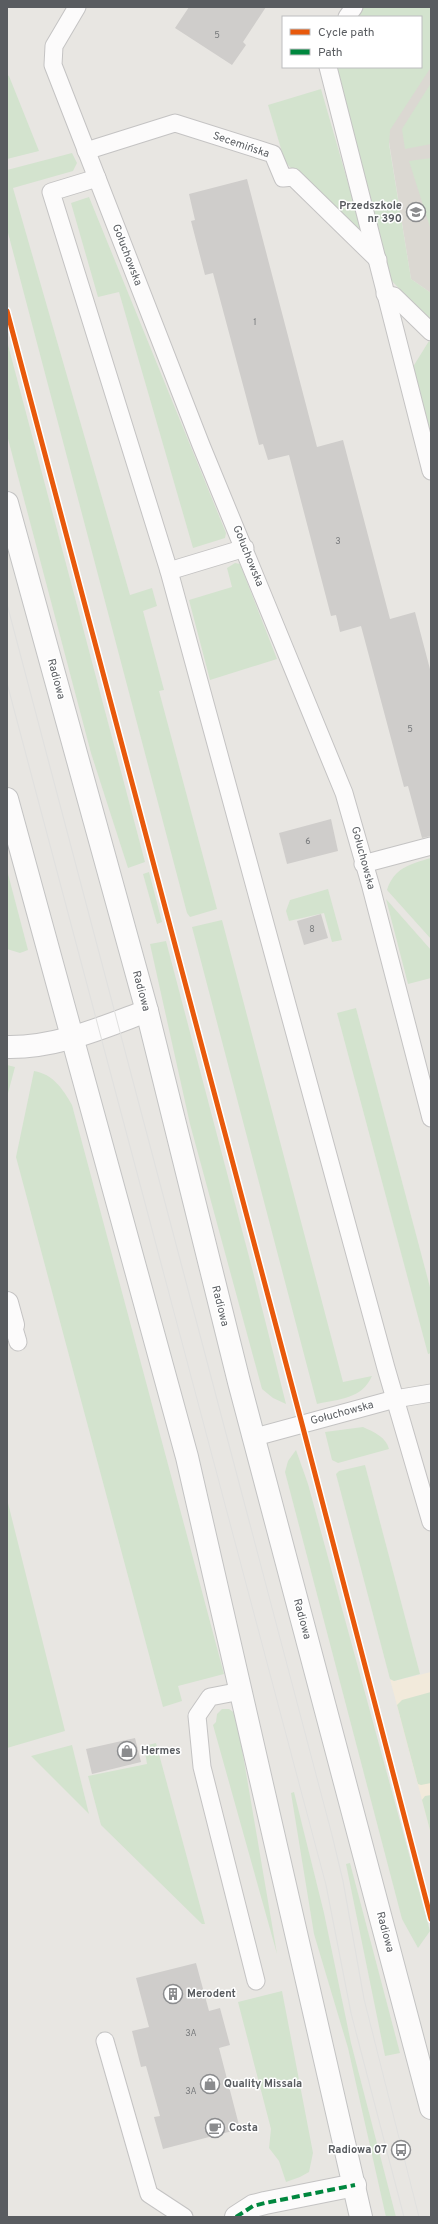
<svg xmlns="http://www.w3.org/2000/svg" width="438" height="2224" font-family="Overpass,sans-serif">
<rect width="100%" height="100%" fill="#e8e6e2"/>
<path fill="#f2eadb" d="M 431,1672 L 431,1834 L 390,1679 L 394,1681 Z"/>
<path fill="#dbd8d2" d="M 431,7 L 431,293 L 411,279 L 377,67 L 421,67 L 421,17 Z"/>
<g fill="#d3e3ce">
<path d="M 363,7 L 431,7 L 431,67 L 390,130 L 389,144 L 411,279 L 431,293 L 431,321 L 386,275 L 337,91 L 337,67 L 421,67 L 421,17 L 357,17 Z"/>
<path d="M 7,75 L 9,76 L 39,151 L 7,159 Z"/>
<path d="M 431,83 L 431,144 L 405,149 L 402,129 Z"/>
<path d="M 321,89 L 365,242 L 285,162 L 268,105 Z"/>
<path d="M 72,153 L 77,163 L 73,171 L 13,188 L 130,595 L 152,588 L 157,606 L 143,611 L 164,690 L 159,691 L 217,909 L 190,917 L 187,913 L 7,229 L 7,170 Z"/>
<path d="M 431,158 L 431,225 L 430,227 L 409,161 Z"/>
<path d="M 89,197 L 226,533 L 225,538 L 193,548 L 119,292 L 98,297 L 71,203 Z"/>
<path d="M 7,341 L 145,862 L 128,868 L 91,753 L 7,435 Z"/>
<path d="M 429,341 L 431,343 L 431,447 L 411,370 Z"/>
<path d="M 235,563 L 240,564 L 277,659 L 210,680 L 189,600 L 232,587 L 227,568 Z"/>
<path d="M 431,858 L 431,939 L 387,890 C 394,868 410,864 431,858 Z"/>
<path d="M 7,870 L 28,950 L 20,953 L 7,949 Z"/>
<path d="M 149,872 L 162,922 L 157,924 L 143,874 Z"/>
<path d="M 328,889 L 342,940 L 332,942 L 324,913 L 289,921 L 286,911 L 290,900 Z"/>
<path d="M 386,899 L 431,950 L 431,978 L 408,984 Z"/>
<path d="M 222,920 L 343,1382 L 372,1376 C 362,1399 339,1399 317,1404 L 192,927 Z"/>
<path d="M 166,941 L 252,1268 L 286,1404 L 273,1398 L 262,1389 L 190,1124 L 150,944 Z"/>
<path d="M 356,1008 L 431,1291 L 431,1353 L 428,1354 L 337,1013 Z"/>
<path d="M 7,1065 L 15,1067 L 7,1097 Z"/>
<path d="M 34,1071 C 53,1074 63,1089 72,1105 L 224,1674 L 178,1686 L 182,1701 L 163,1707 L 16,1157 Z"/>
<path d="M 363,1427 C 374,1432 386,1437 389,1449 L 338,1463 L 332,1460 L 325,1432 Z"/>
<path d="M 296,1450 L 308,1484 L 430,1931 L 418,1948 L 402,1919 L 285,1472 L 288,1461 Z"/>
<path d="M 365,1465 L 420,1674 L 394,1681 L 390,1679 L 336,1474 L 339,1471 Z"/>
<path d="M 7,1499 L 65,1731 L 7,1748 Z"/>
<path d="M 431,1692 L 431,1783 L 421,1785 L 418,1784 L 397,1705 L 402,1700 Z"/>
<path d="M 222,1709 L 229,1709 L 236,1714 L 277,1954 L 213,1725 L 216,1722 L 217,1714 Z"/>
<path d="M 156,1743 L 205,1924 L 202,1924 L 101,1825 L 88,1776 L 147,1764 L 144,1746 Z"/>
<path d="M 72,1745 L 89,1814 L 31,1756 Z"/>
<path d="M 294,1792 L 324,1913 L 351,2043 L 396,2217 L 386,2217 L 348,2048 L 314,1934 L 291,1793 Z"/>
<path d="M 431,1795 L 431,1834 L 422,1800 L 425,1796 Z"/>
<path d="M 350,1863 L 400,2053 L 385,2056 L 346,1864 Z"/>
<path d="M 282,1991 L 313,2153 L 309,2172 L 300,2177 L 286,2182 L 279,2161 L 269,2148 L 271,2129 L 238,2002 Z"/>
</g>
<g fill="#cfcdcb">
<path d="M 189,7 L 266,7 L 243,42 L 246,45 L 232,65 L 175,28 Z"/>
<path d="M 247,179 L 317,447 L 343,440 L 390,619 L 415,612 L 431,673 L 431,836 L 422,838 L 408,786 L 404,787 L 361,626 L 340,632 L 336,615 L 331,616 L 289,455 L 268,460 L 263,444 L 259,445 L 213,273 L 205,275 L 191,221 L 195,220 L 189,194 Z"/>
<path d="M 331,819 L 338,851 L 287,864 L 279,833 Z"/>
<path d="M 321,914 L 328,938 L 304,945 L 297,921 Z"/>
<path d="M 135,1738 L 141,1762 L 92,1774 L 86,1749 Z"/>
<path d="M 196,1963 L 209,2011 L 220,2008 L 230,2045 L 219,2048 L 240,2129 L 163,2149 L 154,2117 L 160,2116 L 146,2066 L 141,2067 L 132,2031 L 149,2027 L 136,1978 Z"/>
</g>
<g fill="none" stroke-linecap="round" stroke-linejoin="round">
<defs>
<g id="lane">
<path d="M 77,7 L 54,46 L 53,65 L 201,445 L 344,793 L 371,887 L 431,1118"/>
<path d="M 347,17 L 354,7"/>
<path d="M 328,67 L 431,471"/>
<path d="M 86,151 L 175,123 L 273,154 L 283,178 L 293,177 L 378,260"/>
<path d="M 97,178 L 51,192 L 169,571 L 386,1368 L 431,1522"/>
<path d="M 385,294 L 394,296 L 431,332"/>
<path d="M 169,571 L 245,548"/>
<path d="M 363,864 L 431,846"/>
<path d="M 13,1325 L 18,1342"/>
<path d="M 255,1437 L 395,1399 L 431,1393"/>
<path d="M 241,1691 L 210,1697 L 197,1716 L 202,1767 L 256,1981"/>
<path d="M 105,2041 L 149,2194 L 184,2217"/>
</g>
<g id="street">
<path d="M 7,1047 C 56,1048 101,1028 147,1011"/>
<path d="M 7,1303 L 13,1325 L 7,1327"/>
<path d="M 236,2217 L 253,2206 L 265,2203 L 355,2185"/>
</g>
<g id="secondary">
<path d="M 7,503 L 147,1011 L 239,1382 L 431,2108"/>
<path d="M 7,799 L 187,1457 L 361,2217"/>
</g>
</defs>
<use href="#lane" stroke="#c4c3c3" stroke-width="19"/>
<use href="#street" stroke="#c4c3c3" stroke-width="24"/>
<use href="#secondary" stroke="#c3c3c3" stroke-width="24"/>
<use href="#lane" stroke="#fcfbfb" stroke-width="17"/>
<use href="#street" stroke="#fcfbfb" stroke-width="22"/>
<use href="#secondary" stroke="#fcfbfb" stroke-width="22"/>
<g stroke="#e0e0df" stroke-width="1">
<path d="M 7,604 L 332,1835 L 343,1881 L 364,1999 L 419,2217"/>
<path d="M 7,683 L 326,1885 L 351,2013 L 404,2217"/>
</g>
<path stroke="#00873e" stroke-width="4" stroke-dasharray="8 4" stroke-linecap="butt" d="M 236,2217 L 253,2206 L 265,2203 L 355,2185"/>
<defs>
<path id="cycleway" d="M 7,311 L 302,1424 L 431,1919"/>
</defs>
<use href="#cycleway" stroke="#fff" stroke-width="8"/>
<use href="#cycleway" stroke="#e8590c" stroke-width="5"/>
</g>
<defs>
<symbol id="school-ring" viewBox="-11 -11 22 22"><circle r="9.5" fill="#fff" stroke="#8b8c8e" stroke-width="1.5"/><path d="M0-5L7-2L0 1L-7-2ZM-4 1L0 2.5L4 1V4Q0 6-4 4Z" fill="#8b8c8e"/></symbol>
<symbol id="shop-ring" viewBox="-11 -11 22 22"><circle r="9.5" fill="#fff" stroke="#8b8c8e" stroke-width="1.5"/><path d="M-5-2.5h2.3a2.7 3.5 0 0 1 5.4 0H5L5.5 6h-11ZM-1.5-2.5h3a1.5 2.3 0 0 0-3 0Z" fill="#8b8c8e"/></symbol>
<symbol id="building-ring" viewBox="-11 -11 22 22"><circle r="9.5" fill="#fff" stroke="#8b8c8e" stroke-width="1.5"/><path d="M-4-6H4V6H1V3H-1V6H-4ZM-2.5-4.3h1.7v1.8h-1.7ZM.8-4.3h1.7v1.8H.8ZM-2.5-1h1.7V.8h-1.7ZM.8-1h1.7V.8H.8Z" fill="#8b8c8e"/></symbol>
<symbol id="cafe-ring" viewBox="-11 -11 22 22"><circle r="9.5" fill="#fff" stroke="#8b8c8e" stroke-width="1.5"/><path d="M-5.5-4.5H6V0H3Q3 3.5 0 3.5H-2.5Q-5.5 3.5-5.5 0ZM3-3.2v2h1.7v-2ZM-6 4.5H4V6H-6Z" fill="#8b8c8e"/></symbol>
<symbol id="bus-ring" viewBox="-11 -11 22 22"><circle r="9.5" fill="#fff" stroke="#8b8c8e" stroke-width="1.5"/><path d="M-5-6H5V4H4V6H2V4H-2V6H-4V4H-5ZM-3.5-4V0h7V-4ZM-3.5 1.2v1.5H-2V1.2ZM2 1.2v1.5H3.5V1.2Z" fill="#8b8c8e"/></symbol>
</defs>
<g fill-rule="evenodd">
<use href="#school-ring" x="405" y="201" width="22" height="22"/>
<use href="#shop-ring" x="116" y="1740" width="22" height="22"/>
<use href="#building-ring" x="162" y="1983" width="22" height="22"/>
<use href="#shop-ring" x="199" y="2073" width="22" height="22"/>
<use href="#cafe-ring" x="204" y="2117" width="22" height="22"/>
<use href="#bus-ring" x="390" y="2139" width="22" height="22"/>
</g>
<g text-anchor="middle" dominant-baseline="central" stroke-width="3" stroke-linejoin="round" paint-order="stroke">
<g font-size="9" fill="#787a7c">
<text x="217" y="35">5</text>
<text x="255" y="322">1</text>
<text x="338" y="541">3</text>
<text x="410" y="729">5</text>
<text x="308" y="841">6</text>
<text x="312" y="929">8</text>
<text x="191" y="2033">3A</text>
<text x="191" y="2091">3A</text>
</g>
<g font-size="11" fill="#595c60" stroke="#fff">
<text transform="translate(241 145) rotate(19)">Secemińska</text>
<text transform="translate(127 255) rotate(69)">Gołuchowska</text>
<text transform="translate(248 556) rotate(68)">Gołuchowska</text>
<text transform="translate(56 679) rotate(75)">Radiowa</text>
<text transform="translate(363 858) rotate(75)">Gołuchowska</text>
<text transform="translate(141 991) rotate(75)">Radiowa</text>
<text transform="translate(220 1306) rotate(76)">Radiowa</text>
<text transform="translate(342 1413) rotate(-15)">Gołuchowska</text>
<text transform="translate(302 1619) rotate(75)">Radiowa</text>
<text transform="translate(385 1932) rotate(75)">Radiowa</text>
</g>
<g font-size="11" font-weight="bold" fill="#595c60" stroke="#fff" text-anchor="start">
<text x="402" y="206" text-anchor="end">Przedszkole<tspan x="402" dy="13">nr 390</tspan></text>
<text x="141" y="1751">Hermes</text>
<text x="187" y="1994">Merodent</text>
<text x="224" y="2084">Quality Missala</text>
<text x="229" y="2128">Costa</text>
<text x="387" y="2150" text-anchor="end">Radiowa 07</text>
</g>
</g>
<rect width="438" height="2224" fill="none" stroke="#595c60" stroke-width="16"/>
<rect x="282" y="16" width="140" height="52" fill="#ffffff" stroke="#bdbebf"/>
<rect x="290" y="29" width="20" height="6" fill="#e8590c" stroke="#bdbebf"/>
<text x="318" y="36" font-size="12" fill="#595c60">Cycle path</text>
<rect x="290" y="49" width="20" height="6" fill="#00873e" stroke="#bdbebf"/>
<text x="318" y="56" font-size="12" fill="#595c60">Path</text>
</svg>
